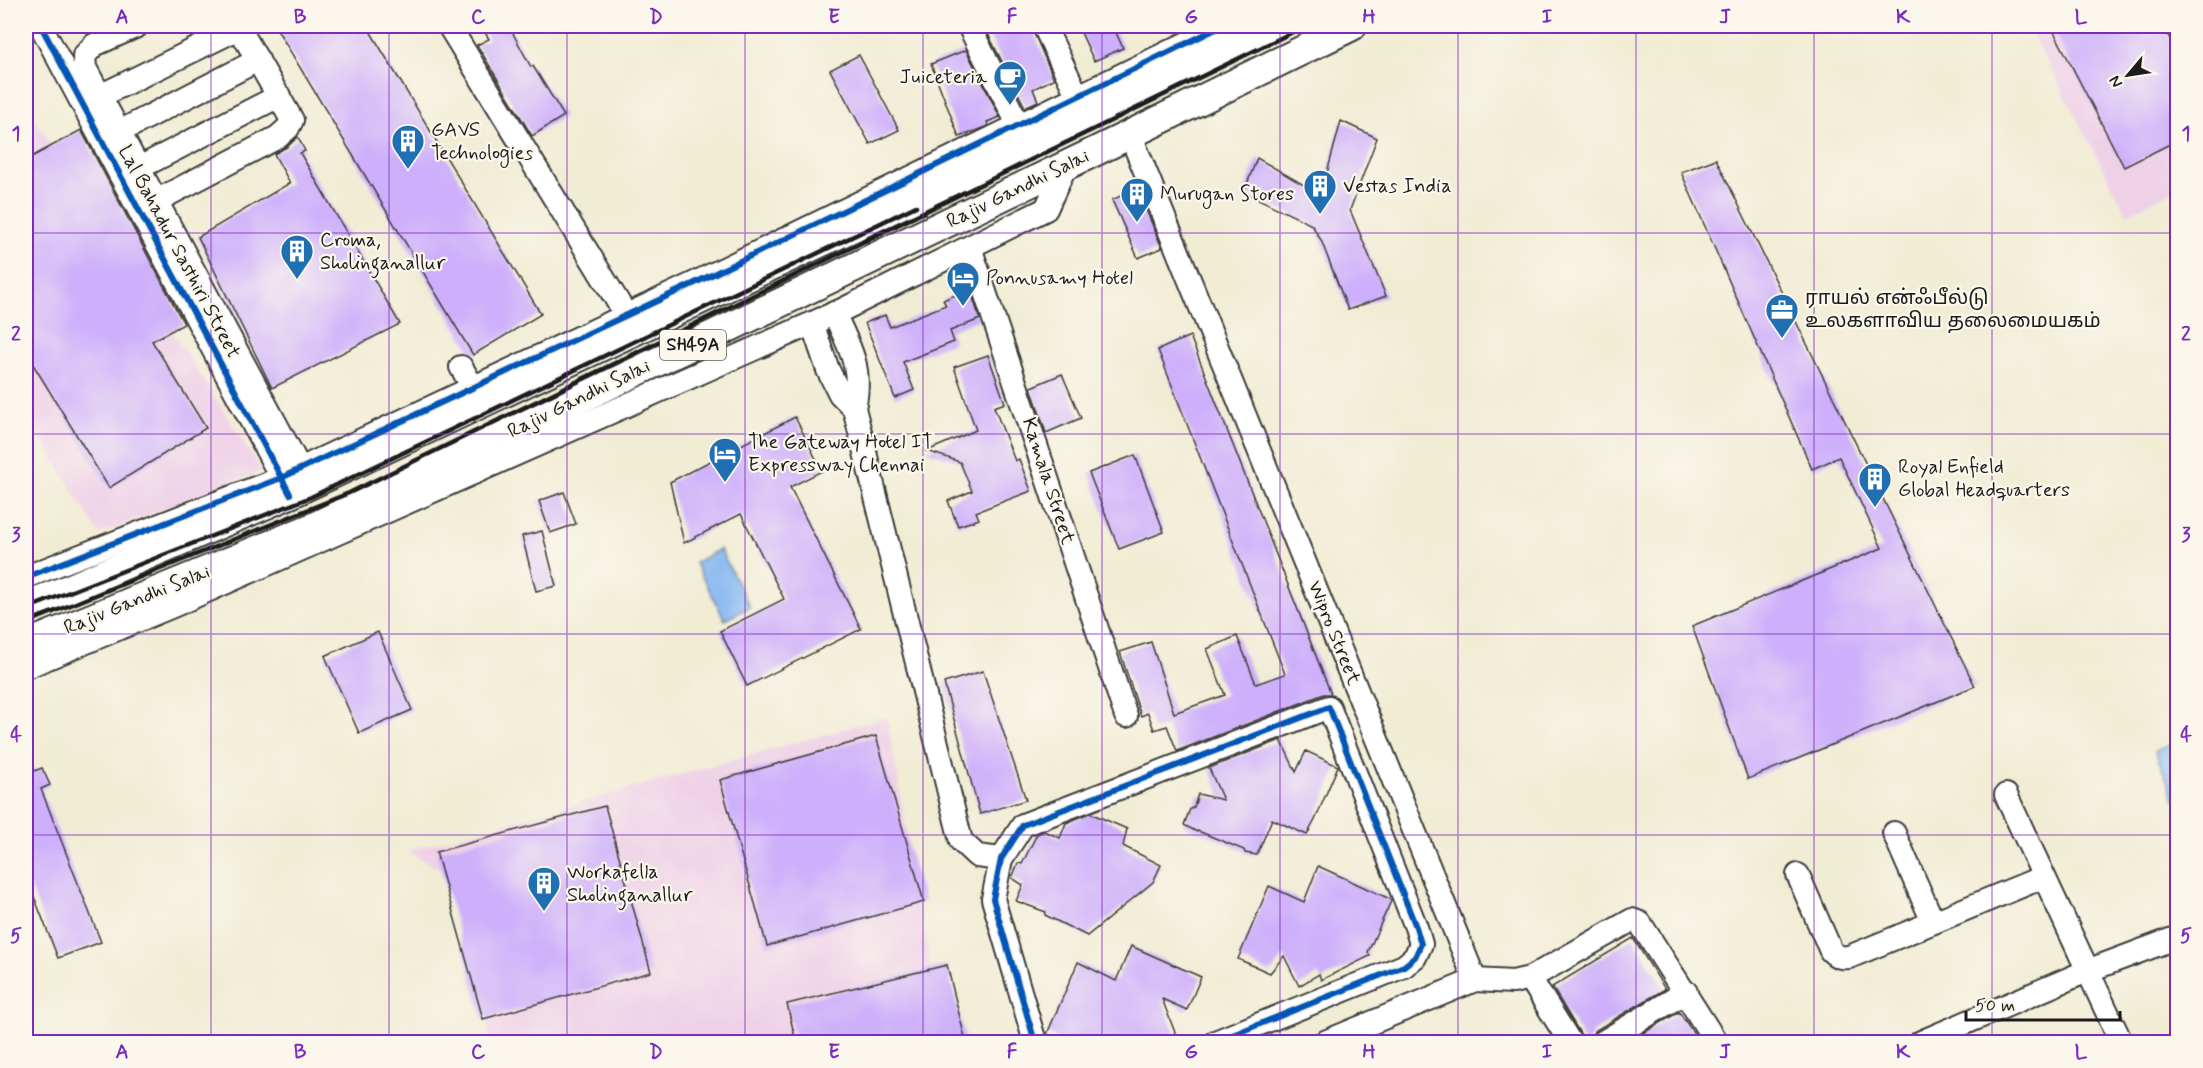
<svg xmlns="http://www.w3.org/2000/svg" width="2203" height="1068" font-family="Mynerve,'Noto Sans Tamil',sans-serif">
<rect width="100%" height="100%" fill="#fbf7ec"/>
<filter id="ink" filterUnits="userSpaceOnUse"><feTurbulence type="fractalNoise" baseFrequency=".0167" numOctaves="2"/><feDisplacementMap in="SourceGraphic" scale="12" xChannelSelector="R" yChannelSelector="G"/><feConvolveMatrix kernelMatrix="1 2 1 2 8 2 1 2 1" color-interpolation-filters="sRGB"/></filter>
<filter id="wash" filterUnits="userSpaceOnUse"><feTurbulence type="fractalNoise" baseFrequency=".008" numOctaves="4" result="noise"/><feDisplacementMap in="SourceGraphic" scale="24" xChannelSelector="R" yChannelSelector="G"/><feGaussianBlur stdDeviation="1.35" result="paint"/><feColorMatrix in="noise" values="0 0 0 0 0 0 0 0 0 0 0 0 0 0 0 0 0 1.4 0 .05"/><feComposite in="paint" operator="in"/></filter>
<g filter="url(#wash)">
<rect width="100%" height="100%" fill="#f1ecd4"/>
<g fill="#eed0e7">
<path d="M 2028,26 L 2177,26 L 2177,188 L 2127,214 Z"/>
<path d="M 26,105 L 262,471 L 99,534 L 26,413 Z"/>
<path d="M 887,717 L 943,1042 L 490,1042 L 468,885 L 407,851 Z"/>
</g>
<g fill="#86b7f2" stroke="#516a87" stroke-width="1.5">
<path d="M 720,549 L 750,607 L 725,620 L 695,563 Z"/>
<path d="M 2177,742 L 2177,801 L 2175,800 L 2155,751 Z"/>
</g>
<g id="blocks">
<g fill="#cdaffb">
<path d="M 275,26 L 367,26 L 541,314 L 473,355 Z"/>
<path d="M 481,26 L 509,26 L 531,67 L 533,66 L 564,116 L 532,136 L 477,45 L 489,39 Z"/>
<path d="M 984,26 L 1031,26 L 1054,79 L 1033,89 L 1038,101 L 1025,107 Z"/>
<path d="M 1078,26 L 1113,26 L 1123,48 L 1094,61 Z"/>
<path d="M 2051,26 L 2163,26 L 2178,54 L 2178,140 L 2124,167 Z"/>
<path d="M 966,50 L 1000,117 L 987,122 L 988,125 L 985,127 L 959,137 L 931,64 Z"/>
<path d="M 859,55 L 899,130 L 870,144 L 830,70 Z"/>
<path d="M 1341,121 L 1377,138 L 1350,210 L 1386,296 L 1348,310 L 1321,240 L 1312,225 L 1244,192 L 1257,158 L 1321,195 Z"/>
<path d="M 81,130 L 184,324 L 152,341 L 206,428 L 109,488 L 26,353 L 26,160 Z"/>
<path d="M 298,137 L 305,151 L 300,153 L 400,324 L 272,388 L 198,237 L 290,183 L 274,154 L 287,147 Z"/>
<path d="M 1716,159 L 1975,686 L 1748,779 L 1692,626 L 1882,548 L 1839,457 L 1812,469 L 1681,172 Z"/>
<path d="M 1137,188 L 1162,248 L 1138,258 L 1112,200 Z"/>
<path d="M 970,289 L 980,319 L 950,331 L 954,342 L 903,362 L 914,390 L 895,398 L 865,323 L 885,315 L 890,327 L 946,305 L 943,300 Z"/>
<path d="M 1190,336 L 1331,694 L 1324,694 L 1177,751 L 1167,726 L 1154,730 L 1148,713 L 1141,716 L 1120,652 L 1151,642 L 1174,713 L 1225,695 L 1207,649 L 1237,636 L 1256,684 L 1285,674 L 1158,350 Z"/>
<path d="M 988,355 L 1005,403 L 994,407 L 1015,461 L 1019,459 L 1031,491 L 976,512 L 979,519 L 958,526 L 948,501 L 972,491 L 960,462 L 927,451 L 976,430 L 954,367 Z"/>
<path d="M 1062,374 L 1081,418 L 1046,433 L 1031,387 Z"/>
<path d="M 795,417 L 822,471 L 790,487 L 861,629 L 747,686 L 720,631 L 784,599 L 741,514 L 684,543 L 670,482 Z"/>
<path d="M 1135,455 L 1164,532 L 1119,549 L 1089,473 Z"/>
<path d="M 564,492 L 576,524 L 550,533 L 539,501 Z"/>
<path d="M 542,531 L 556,586 L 536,591 L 522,536 Z"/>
<path d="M 378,632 L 412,710 L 359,733 L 325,656 Z"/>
<path d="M 983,671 L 1026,800 L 980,814 L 944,683 Z"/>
<path d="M 876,736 L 924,902 L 767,946 L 720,780 Z"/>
<path d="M 1281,740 L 1296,772 L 1306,751 L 1338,766 L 1315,820 L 1307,835 L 1272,819 L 1257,855 L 1245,853 L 1244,850 L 1198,831 L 1197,832 L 1184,825 L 1190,809 L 1194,807 L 1198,794 L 1223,800 L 1209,768 Z"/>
<path d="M 26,752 L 34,771 L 42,768 L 50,785 L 41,789 L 101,942 L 58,958 L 26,876 Z"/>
<path d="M 605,806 L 651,972 L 483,1019 L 436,852 Z"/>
<path d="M 1090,813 L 1127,829 L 1123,846 L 1161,865 L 1153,882 L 1087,936 L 1045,915 L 1046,912 L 1016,901 L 1023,885 L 1012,878 L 1018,863 L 1022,864 L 1037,834 L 1044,831 L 1060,838 L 1066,823 Z"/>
<path d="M 1318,866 L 1390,899 L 1391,901 L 1368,952 L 1370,956 L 1321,980 L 1319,974 L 1299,986 L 1284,956 L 1270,973 L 1238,959 L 1269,886 L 1304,902 Z"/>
<path d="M 1633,938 L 1665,989 L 1596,1030 L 1591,1036 L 1590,1042 L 1583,1042 L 1581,1035 L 1552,987 Z"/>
<path d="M 1131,946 L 1201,977 L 1187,1010 L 1162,999 L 1176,1035 L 1156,1042 L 1065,1042 L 1047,1034 L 1078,962 L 1116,981 Z"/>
<path d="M 947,965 L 966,1042 L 796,1042 L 787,1004 Z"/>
<path d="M 1679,1012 L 1700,1042 L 1628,1042 Z"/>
</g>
</g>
</g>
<g filter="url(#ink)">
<use href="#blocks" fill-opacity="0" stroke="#3c3b38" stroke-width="1.5"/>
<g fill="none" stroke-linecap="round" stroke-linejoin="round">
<defs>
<g id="minor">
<path d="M 41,26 L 288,490"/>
<path d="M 137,26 L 94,45 L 84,56 L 85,68 L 300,469"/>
<path d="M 449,26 L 626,315"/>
<path d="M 969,26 L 1019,126"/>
<path d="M 1044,26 L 1078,97"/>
<path d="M 100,96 L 239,28"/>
<path d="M 119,132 L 258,60"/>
<path d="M 1130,134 L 1475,980"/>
<path d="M 139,168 L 279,96"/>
<path d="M 156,201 L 278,137 L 288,128 L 292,120 L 238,26"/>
<path d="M 970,247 L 1126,716"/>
<path d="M 834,313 C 850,349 863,367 854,408 L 961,841 L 977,856 L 1001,859"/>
<path d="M 812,323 L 828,370 L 840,394 L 854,408"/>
<path d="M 461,367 L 473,387"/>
<path d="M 26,577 L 281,478 L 695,283 L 1222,26"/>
<path d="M 26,667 L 175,605 L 842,310 L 1046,209 L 1066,165"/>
<path d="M 2006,795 L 2121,1042"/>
<path d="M 1894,833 L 1933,922"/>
<path d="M 1798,875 L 1831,951 C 1837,957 1841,958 1849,957 L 2043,877"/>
<path d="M 1035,1042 L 993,899 L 1001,859 L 1023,825 L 1329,707 L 1416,927 L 1421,944 L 1415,957 L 1404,966 L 1215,1042"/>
<path d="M 1325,1042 L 1475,980 L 1513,982 L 1530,978"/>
<path d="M 1570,1042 L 1530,978 L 1632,920 L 1640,923 L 1716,1042"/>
<path d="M 1603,1042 L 1686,992"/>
<path d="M 1921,1042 L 2087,971 L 2178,937"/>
</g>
<g id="major">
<path d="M 26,605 L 66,590 L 290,494 L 1077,121 L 1273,26"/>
<path d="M 26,645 L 311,528 L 1092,153 L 1352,26"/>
</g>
</defs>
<use href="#minor" stroke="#3c3b38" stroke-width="26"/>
<use href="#major" stroke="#3c3b38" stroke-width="32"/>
<use href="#minor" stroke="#fff" stroke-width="22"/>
<use href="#major" stroke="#fff" stroke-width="28"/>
<g stroke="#1c1c1c" stroke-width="4.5">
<path d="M 26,609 L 311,497 L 916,206"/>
<path d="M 26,623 L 349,493 L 1305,26"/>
</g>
<defs>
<g id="cycleway">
<path d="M 41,26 L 290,494"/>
<path d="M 26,577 L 281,478 L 695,283 L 1222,26"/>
<path d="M 1035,1042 L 993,899 L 1001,859 L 1023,825 L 1329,707 L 1416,927 L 1421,944 L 1415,957 L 1404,966 L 1215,1042"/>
</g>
</defs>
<use href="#cycleway" stroke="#fbf7ec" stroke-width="10"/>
<use href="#cycleway" stroke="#0057b8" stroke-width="6"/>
</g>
</g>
<path fill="none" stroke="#7b2cbf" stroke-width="1.5" stroke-opacity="0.55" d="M 211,26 L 211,1042M 389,26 L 389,1042M 567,26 L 567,1042M 745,26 L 745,1042M 923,26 L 923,1042M 1102,26 L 1102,1042M 1280,26 L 1280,1042M 1458,26 L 1458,1042M 1636,26 L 1636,1042M 1814,26 L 1814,1042M 1992,26 L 1992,1042M 26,233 L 2178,233M 26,434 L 2178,434M 26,634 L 2178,634M 26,835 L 2178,835"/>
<defs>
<symbol id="cafe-pin" viewBox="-11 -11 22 30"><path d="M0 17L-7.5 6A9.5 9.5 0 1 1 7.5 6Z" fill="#1f6fb2" stroke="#fbf7ec"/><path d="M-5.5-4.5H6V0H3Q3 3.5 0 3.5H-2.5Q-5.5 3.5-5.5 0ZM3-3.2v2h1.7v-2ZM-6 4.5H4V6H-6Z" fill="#fff"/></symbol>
<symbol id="building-pin" viewBox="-11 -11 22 30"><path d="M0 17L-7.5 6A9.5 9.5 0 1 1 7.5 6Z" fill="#1f6fb2" stroke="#fbf7ec"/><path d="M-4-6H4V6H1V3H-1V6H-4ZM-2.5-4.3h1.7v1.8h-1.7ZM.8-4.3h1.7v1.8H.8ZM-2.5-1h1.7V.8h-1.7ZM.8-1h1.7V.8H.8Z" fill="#fff"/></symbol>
<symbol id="hotel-pin" viewBox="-11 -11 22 30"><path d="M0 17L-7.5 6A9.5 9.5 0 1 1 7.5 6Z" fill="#1f6fb2" stroke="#fbf7ec"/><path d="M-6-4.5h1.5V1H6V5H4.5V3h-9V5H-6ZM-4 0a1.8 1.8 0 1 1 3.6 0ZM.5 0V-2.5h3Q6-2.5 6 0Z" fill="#fff"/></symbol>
<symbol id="office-pin" viewBox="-11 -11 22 30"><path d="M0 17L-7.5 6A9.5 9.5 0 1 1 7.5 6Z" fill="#1f6fb2" stroke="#fbf7ec"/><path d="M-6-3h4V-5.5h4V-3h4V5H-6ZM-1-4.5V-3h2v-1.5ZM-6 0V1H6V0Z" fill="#fff"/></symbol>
</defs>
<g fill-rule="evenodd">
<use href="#cafe-pin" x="991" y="58" width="38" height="52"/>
<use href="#building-pin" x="389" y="122" width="38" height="52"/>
<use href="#building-pin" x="1301" y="167" width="38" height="52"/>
<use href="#building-pin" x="1118" y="175" width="38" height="52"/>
<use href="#building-pin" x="278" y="232" width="38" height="52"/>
<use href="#hotel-pin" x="944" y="259" width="38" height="52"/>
<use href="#office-pin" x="1763" y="291" width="38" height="52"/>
<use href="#hotel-pin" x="706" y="435" width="38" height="52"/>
<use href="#building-pin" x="1856" y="460" width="38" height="52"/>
<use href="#building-pin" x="525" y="864" width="38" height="52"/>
</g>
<g text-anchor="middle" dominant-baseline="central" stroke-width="4.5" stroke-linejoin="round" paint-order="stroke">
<rect fill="#fbf7ec" stroke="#5f5e5a" stroke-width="1.5" x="660" y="330" width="66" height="30" rx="4.5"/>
<g font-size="18" font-weight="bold" fill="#1c1c1c">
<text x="693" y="345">SH49A</text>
</g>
<g font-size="20" fill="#1c1c1c" stroke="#fbf7ec" text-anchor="start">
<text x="987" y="77" text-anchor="end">Juiceteria</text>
<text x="431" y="130">GAVS<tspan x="431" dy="23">Technologies</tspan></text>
<text x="1343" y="186">Vestas India</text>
<text x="1160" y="194">Murugan Stores</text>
<text x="320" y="240">Croma,<tspan x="320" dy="23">Sholinganallur</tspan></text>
<text x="986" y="278">Ponnusamy Hotel</text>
<text x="1805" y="298">ராயல் என்ஃபீல்டு<tspan x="1805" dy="23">உலகளாவிய தலைமையகம்</tspan></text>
<text x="748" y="442">The Gateway Hotel IT<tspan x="748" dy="23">Expressway Chennai</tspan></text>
<text x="1898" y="467">Royal Enfield<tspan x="1898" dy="23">Global Headquarters</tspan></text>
<text x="567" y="872">Workafella<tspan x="567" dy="23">Sholinganallur</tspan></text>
</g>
<g font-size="20" fill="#1c1c1c" stroke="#fbf7ec">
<text transform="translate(1018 189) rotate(-26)">Rajiv Gandhi Salai</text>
<text transform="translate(179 252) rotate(62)">Lal Bahadur Sasthiri Street</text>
<text transform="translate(579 399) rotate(-26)">Rajiv Gandhi Salai</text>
<text transform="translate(1048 481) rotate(72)">Kamala Street</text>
<text transform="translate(137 600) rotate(-22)">Rajiv Gandhi Salai</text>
<text transform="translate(1334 633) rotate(68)">Wipro Street</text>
</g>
</g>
<rect width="2203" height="1068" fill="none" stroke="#fbf7ec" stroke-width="66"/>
<g transform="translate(2128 75) rotate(241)" stroke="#fbf7ec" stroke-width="4.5" paint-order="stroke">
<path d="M0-4.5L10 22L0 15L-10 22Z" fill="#1c1c1c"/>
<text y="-9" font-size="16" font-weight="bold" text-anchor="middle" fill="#1c1c1c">N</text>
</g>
<path d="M1966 1011v9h154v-9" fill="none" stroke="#1c1c1c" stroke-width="3"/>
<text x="1975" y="1011" font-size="18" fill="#1c1c1c" stroke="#fbf7ec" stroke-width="4.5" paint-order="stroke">50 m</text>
<rect x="33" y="33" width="2137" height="1002" fill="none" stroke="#7b2cbf" stroke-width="2"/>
<g font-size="20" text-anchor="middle" font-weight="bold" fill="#7b2cbf">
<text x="122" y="23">A</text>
<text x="300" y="23">B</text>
<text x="478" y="23">C</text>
<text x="656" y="23">D</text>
<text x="834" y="23">E</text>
<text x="1012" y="23">F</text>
<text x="1191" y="23">G</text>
<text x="1369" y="23">H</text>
<text x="1547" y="23">I</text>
<text x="1725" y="23">J</text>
<text x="1903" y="23">K</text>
<text x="2081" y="23">L</text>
<text x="16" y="140">1</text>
<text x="2186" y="140">1</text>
<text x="16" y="340">2</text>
<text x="2186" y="340">2</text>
<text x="16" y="541">3</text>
<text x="2186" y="541">3</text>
<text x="16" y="741">4</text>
<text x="2186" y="741">4</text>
<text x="16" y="942">5</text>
<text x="2186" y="942">5</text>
<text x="122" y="1058">A</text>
<text x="300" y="1058">B</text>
<text x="478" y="1058">C</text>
<text x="656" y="1058">D</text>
<text x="834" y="1058">E</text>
<text x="1012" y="1058">F</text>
<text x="1191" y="1058">G</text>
<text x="1369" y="1058">H</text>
<text x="1547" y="1058">I</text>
<text x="1725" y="1058">J</text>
<text x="1903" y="1058">K</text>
<text x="2081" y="1058">L</text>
</g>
</svg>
